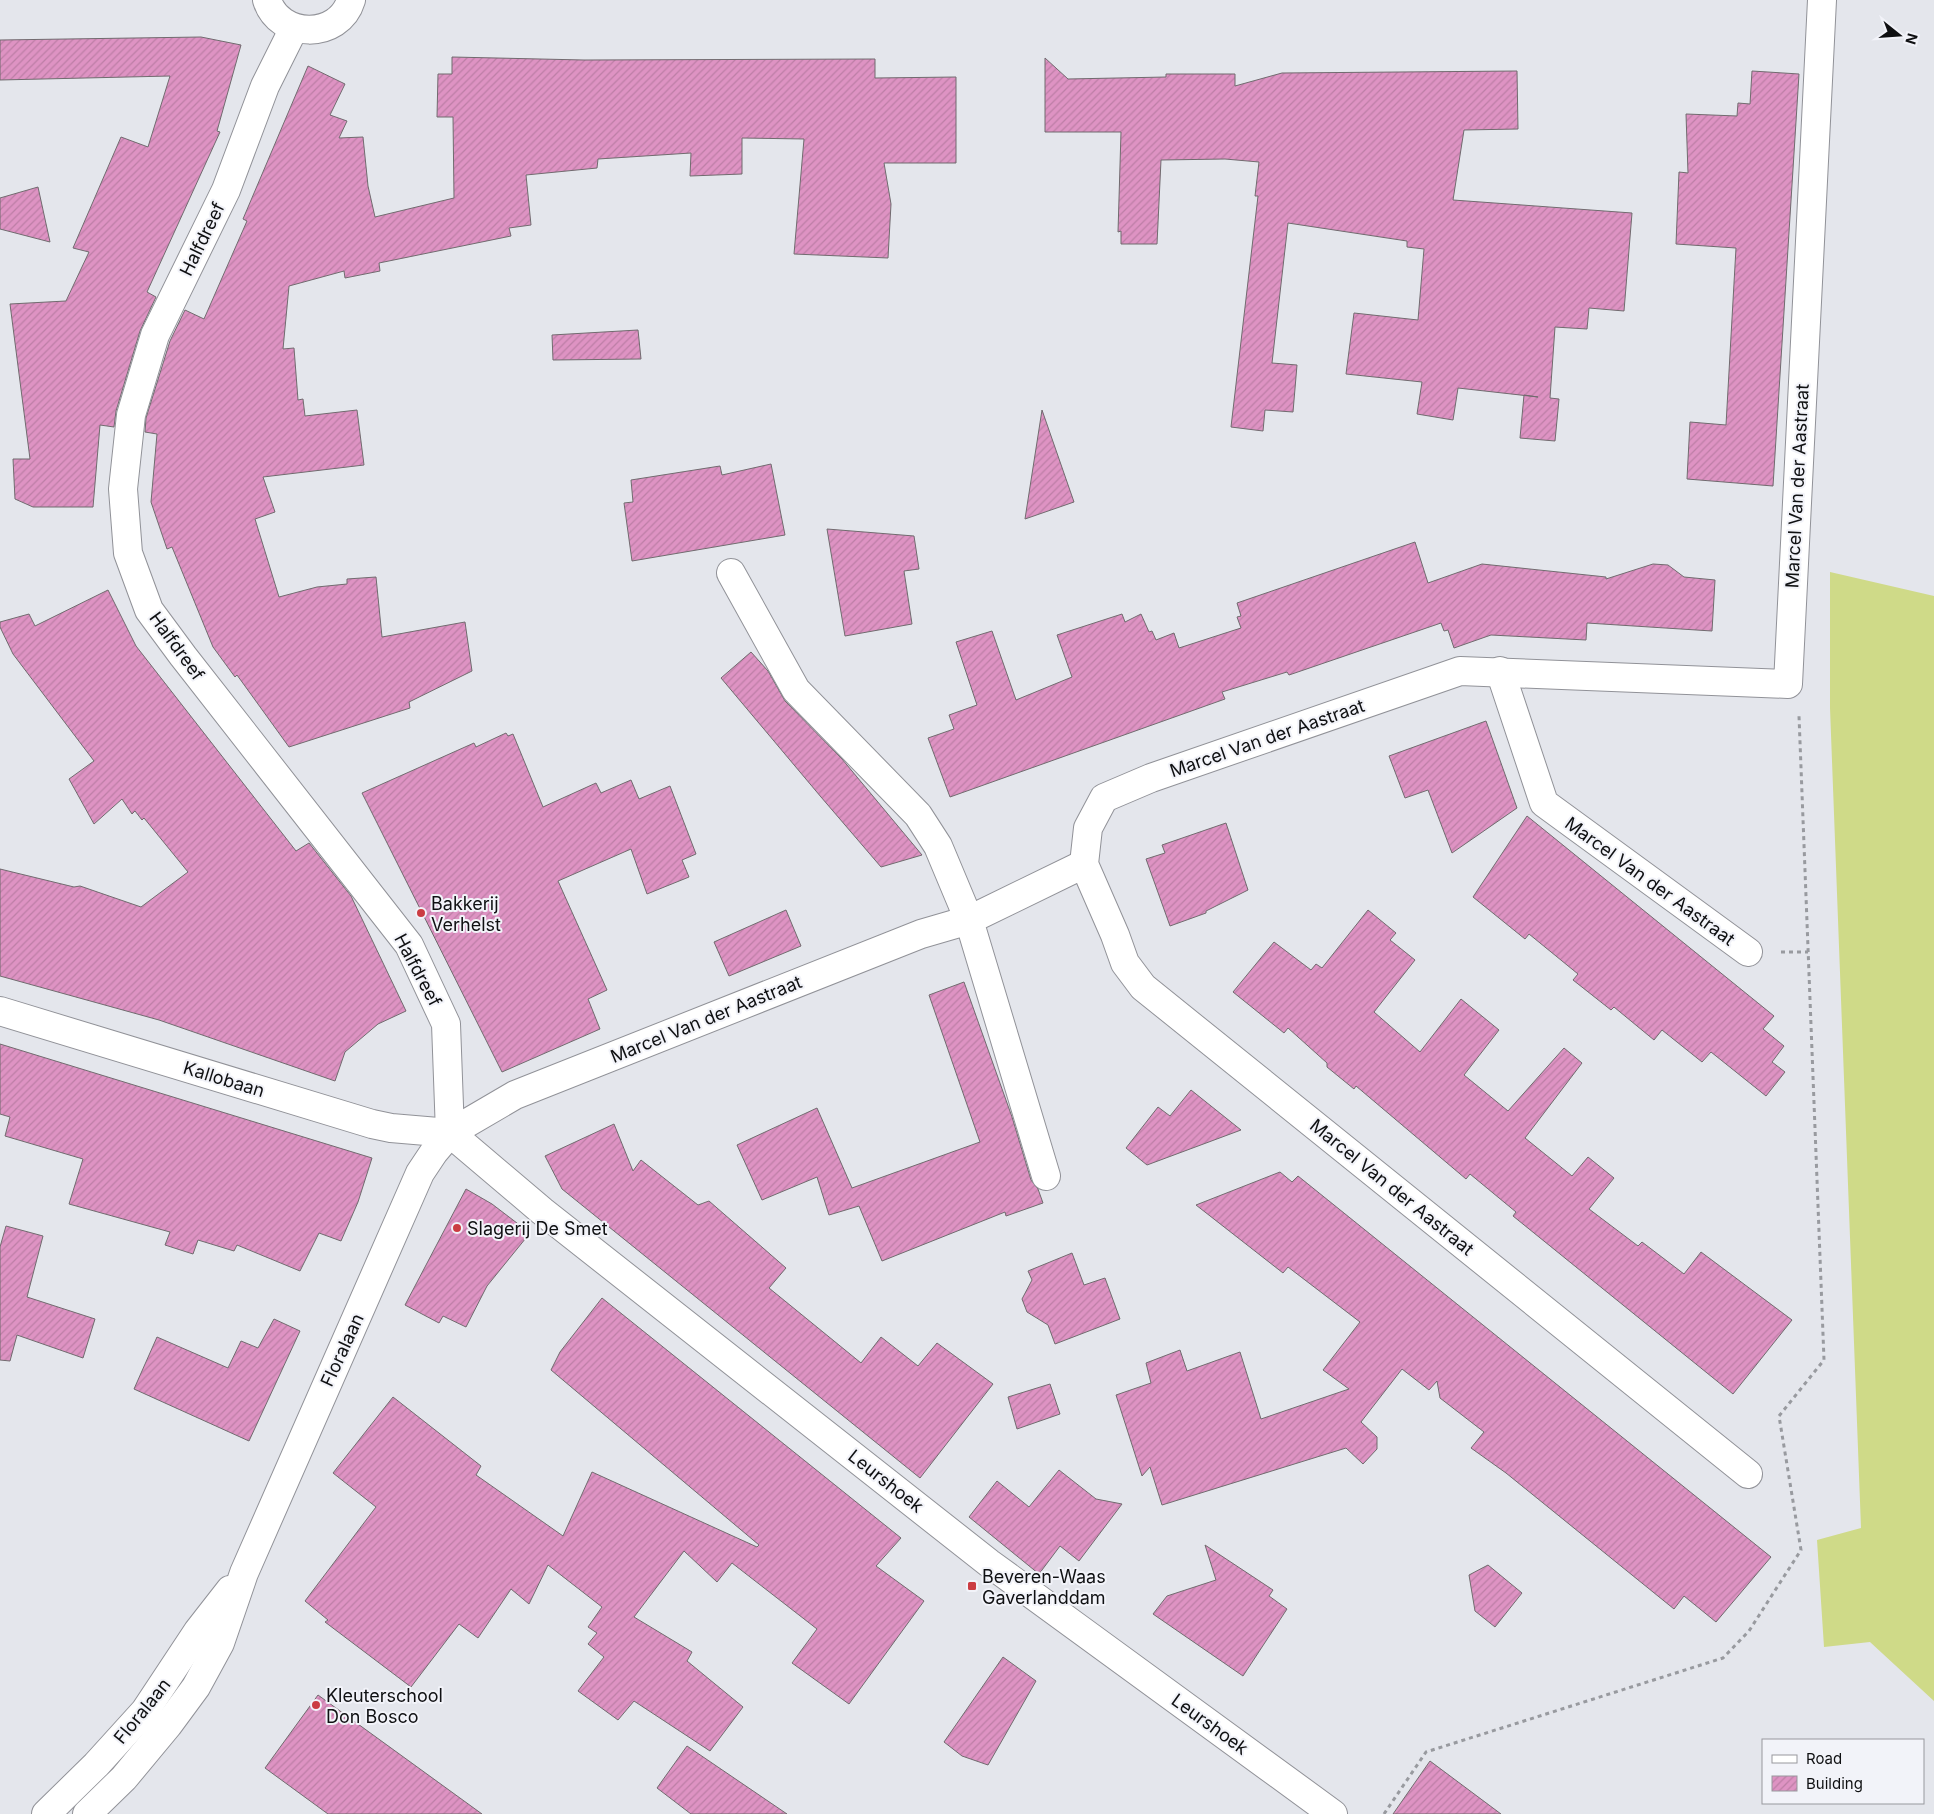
<svg xmlns="http://www.w3.org/2000/svg" width="1934" height="1814" font-family="Inter,sans-serif">
<defs>
<pattern id="building-hatch" width="6" height="6" patternUnits="userSpaceOnUse" patternTransform="scale(1.25)"><rect width="6" height="6" fill="#de93c3"/><path d="M-1 1l2-2M0 6l6-6M5 7l2-2" fill="none" stroke="#bd7ea6"/></pattern>
</defs>
<rect width="100%" height="100%" fill="#e4e6ec"/>
<path fill="#cfda88" d="M 1830,572 L 1934,596 L 1934,1701 L 1870,1642 L 1824,1647 L 1817,1540 L 1861,1528 L 1830,708 Z"/>
<g fill="url(#building-hatch)" stroke="#716b6f">
<path d="M 201,37 L 241,45 L 217,131 L 220,132 L 147,292 L 156,297 L 140,331 L 116,411 L 114,427 L 100,425 L 93,507 L 33,507 L 15,499 L 13,459 L 30,459 L 10,304 L 66,301 L 89,252 L 73,248 L 121,137 L 148,147 L 170,76 L 0,80 L 0,40 Z"/>
<path d="M 452,57 L 584,60 L 875,59 L 875,78 L 956,77 L 956,163 L 884,163 L 891,204 L 888,258 L 794,254 L 804,139 L 742,138 L 742,174 L 690,176 L 691,153 L 598,159 L 597,168 L 526,175 L 531,225 L 509,228 L 511,236 L 379,263 L 380,271 L 345,278 L 344,271 L 289,286 L 283,349 L 294,348 L 298,400 L 303,399 L 305,416 L 357,410 L 364,465 L 263,477 L 275,512 L 255,519 L 279,597 L 317,587 L 347,584 L 347,579 L 376,577 L 382,637 L 465,622 L 472,671 L 409,702 L 410,708 L 289,747 L 237,675 L 235,677 L 213,647 L 172,547 L 167,549 L 151,502 L 157,434 L 145,432 L 146,418 L 170,341 L 185,310 L 204,319 L 247,221 L 243,219 L 308,66 L 345,84 L 330,115 L 347,121 L 339,138 L 363,137 L 368,186 L 375,217 L 454,198 L 453,117 L 437,117 L 438,74 L 452,74 Z"/>
<path d="M 1045,58 L 1068,79 L 1166,77 L 1166,74 L 1235,74 L 1235,86 L 1282,73 L 1517,71 L 1518,129 L 1464,130 L 1453,200 L 1632,213 L 1624,311 L 1589,308 L 1587,329 L 1555,327 L 1550,398 L 1559,399 L 1555,441 L 1520,438 L 1524,395 L 1538,397 L 1458,388 L 1453,420 L 1417,414 L 1422,382 L 1346,374 L 1354,313 L 1418,320 L 1424,249 L 1407,247 L 1407,241 L 1288,223 L 1272,363 L 1297,365 L 1293,412 L 1265,410 L 1263,431 L 1231,427 L 1258,196 L 1255,196 L 1259,162 L 1225,159 L 1161,160 L 1157,244 L 1121,244 L 1121,231 L 1118,232 L 1121,132 L 1045,132 Z"/>
<path d="M 1752,71 L 1799,74 L 1773,486 L 1687,479 L 1690,422 L 1726,425 L 1736,248 L 1676,244 L 1679,172 L 1688,173 L 1686,114 L 1737,116 L 1738,103 L 1750,104 Z"/>
<path d="M 38,187 L 50,242 L 0,229 L 0,198 Z"/>
<path d="M 638,330 L 641,359 L 553,360 L 552,335 Z"/>
<path d="M 1042,410 L 1074,502 L 1025,519 Z"/>
<path d="M 771,464 L 785,535 L 632,561 L 624,503 L 633,502 L 631,480 L 720,466 L 722,475 Z"/>
<path d="M 827,529 L 914,536 L 919,569 L 904,571 L 912,624 L 845,636 Z"/>
<path d="M 1415,542 L 1428,583 L 1482,564 L 1606,577 L 1606,579 L 1653,564 L 1668,565 L 1684,577 L 1715,580 L 1712,631 L 1587,623 L 1586,640 L 1491,635 L 1454,648 L 1448,630 L 1444,631 L 1441,623 L 1289,675 L 1287,672 L 1222,692 L 1225,699 L 950,797 L 928,738 L 954,729 L 949,715 L 977,705 L 956,642 L 992,631 L 1016,700 L 1072,677 L 1057,635 L 1122,614 L 1125,622 L 1141,614 L 1149,632 L 1152,631 L 1156,640 L 1174,633 L 1179,648 L 1241,628 L 1237,617 L 1241,616 L 1237,603 Z"/>
<path d="M 108,590 L 136,646 L 296,851 L 309,843 L 351,896 L 406,1011 L 378,1024 L 345,1052 L 335,1081 L 159,1020 L 0,976 L 0,869 L 74,887 L 80,886 L 141,907 L 188,872 L 144,818 L 142,820 L 135,811 L 132,814 L 122,799 L 94,824 L 69,779 L 94,761 L 13,654 L 0,627 L 0,622 L 29,614 L 35,626 Z"/>
<path d="M 751,652 L 768,671 L 785,701 L 842,759 L 922,855 L 881,867 L 821,797 L 721,678 Z"/>
<path d="M 1486,721 L 1517,808 L 1452,853 L 1428,790 L 1405,798 L 1389,756 Z"/>
<path d="M 506,733 L 508,736 L 513,734 L 543,807 L 596,783 L 601,793 L 631,780 L 639,799 L 670,786 L 696,854 L 682,860 L 689,877 L 647,894 L 631,849 L 558,881 L 607,990 L 588,999 L 600,1029 L 502,1072 L 362,793 L 474,743 L 476,747 Z"/>
<path d="M 1527,816 L 1774,1016 L 1763,1029 L 1784,1046 L 1772,1062 L 1785,1072 L 1766,1096 L 1711,1052 L 1702,1062 L 1662,1030 L 1654,1040 L 1614,1007 L 1611,1010 L 1573,980 L 1578,974 L 1529,934 L 1525,939 L 1473,897 Z"/>
<path d="M 1226,823 L 1248,890 L 1206,911 L 1206,913 L 1170,926 L 1146,859 L 1165,853 L 1162,845 Z"/>
<path d="M 786,910 L 801,946 L 729,976 L 714,942 Z"/>
<path d="M 1368,910 L 1396,933 L 1390,940 L 1415,960 L 1374,1012 L 1420,1052 L 1461,999 L 1499,1030 L 1464,1075 L 1508,1111 L 1564,1048 L 1582,1063 L 1525,1138 L 1572,1176 L 1588,1157 L 1614,1178 L 1589,1209 L 1638,1246 L 1642,1242 L 1684,1274 L 1701,1252 L 1792,1320 L 1733,1394 L 1513,1216 L 1516,1212 L 1470,1174 L 1466,1179 L 1356,1086 L 1354,1089 L 1327,1067 L 1327,1063 L 1288,1028 L 1284,1033 L 1233,992 L 1274,942 L 1311,970 L 1316,964 L 1322,968 Z"/>
<path d="M 964,982 L 1012,1117 L 1031,1180 L 1038,1189 L 1043,1203 L 1006,1216 L 1005,1212 L 882,1261 L 859,1206 L 829,1215 L 817,1177 L 762,1200 L 737,1145 L 817,1108 L 852,1188 L 980,1142 L 929,995 Z"/>
<path d="M 0,1044 L 372,1158 L 358,1202 L 341,1241 L 319,1233 L 300,1271 L 237,1245 L 234,1251 L 198,1240 L 193,1254 L 165,1245 L 170,1232 L 69,1204 L 83,1159 L 5,1136 L 10,1117 L 0,1114 Z"/>
<path d="M 1191,1090 L 1241,1130 L 1147,1165 L 1126,1148 L 1158,1107 L 1170,1116 Z"/>
<path d="M 614,1124 L 633,1171 L 641,1160 L 698,1205 L 709,1201 L 786,1268 L 769,1288 L 861,1363 L 881,1337 L 918,1366 L 937,1343 L 993,1384 L 920,1478 L 562,1189 L 545,1156 Z"/>
<path d="M 1280,1172 L 1292,1182 L 1298,1176 L 1771,1557 L 1716,1622 L 1684,1596 L 1674,1609 L 1506,1473 L 1471,1448 L 1484,1432 L 1440,1398 L 1437,1381 L 1429,1390 L 1402,1369 L 1361,1422 L 1377,1437 L 1377,1449 L 1363,1464 L 1346,1448 L 1162,1505 L 1150,1467 L 1142,1476 L 1116,1395 L 1151,1383 L 1146,1363 L 1180,1350 L 1187,1371 L 1240,1352 L 1261,1419 L 1349,1389 L 1323,1370 L 1360,1322 L 1288,1267 L 1283,1273 L 1196,1205 Z"/>
<path d="M 466,1189 L 492,1204 L 530,1233 L 487,1286 L 466,1327 L 443,1316 L 439,1323 L 405,1305 Z"/>
<path d="M 6,1226 L 43,1236 L 27,1297 L 95,1319 L 83,1358 L 17,1335 L 10,1361 L 0,1360 L 0,1247 Z"/>
<path d="M 1072,1253 L 1084,1285 L 1105,1278 L 1120,1319 L 1055,1344 L 1048,1325 L 1027,1312 L 1022,1299 L 1032,1280 L 1028,1271 Z"/>
<path d="M 602,1298 L 901,1538 L 876,1566 L 924,1601 L 849,1704 L 792,1663 L 817,1629 L 732,1563 L 717,1582 L 684,1551 L 634,1617 L 692,1652 L 687,1661 L 743,1707 L 710,1751 L 634,1701 L 618,1720 L 578,1691 L 604,1657 L 588,1644 L 597,1633 L 588,1627 L 602,1607 L 548,1565 L 529,1604 L 511,1589 L 478,1638 L 459,1624 L 411,1687 L 325,1622 L 328,1620 L 305,1601 L 376,1507 L 333,1473 L 393,1397 L 481,1466 L 476,1475 L 563,1536 L 592,1472 L 757,1547 L 759,1545 L 551,1370 L 560,1352 Z"/>
<path d="M 274,1319 L 300,1331 L 249,1441 L 134,1389 L 157,1337 L 228,1368 L 241,1341 L 258,1348 Z"/>
<path d="M 1050,1384 L 1060,1414 L 1017,1429 L 1008,1397 Z"/>
<path d="M 1059,1470 L 1096,1499 L 1122,1504 L 1079,1561 L 1060,1546 L 1039,1574 L 969,1517 L 997,1481 L 1029,1507 Z"/>
<path d="M 1205,1545 L 1273,1590 L 1269,1596 L 1287,1609 L 1243,1676 L 1153,1614 L 1167,1596 L 1216,1580 Z"/>
<path d="M 1488,1565 L 1522,1593 L 1495,1627 L 1475,1611 L 1469,1575 Z"/>
<path d="M 1003,1657 L 1036,1681 L 988,1765 L 962,1756 L 944,1742 Z"/>
<path d="M 318,1695 L 482,1814 L 328,1814 L 265,1768 Z"/>
<path d="M 687,1746 L 787,1814 L 691,1814 L 657,1788 Z"/>
<path d="M 1430,1761 L 1501,1814 L 1393,1814 Z"/>
</g>
<g fill="none" stroke-linecap="round" stroke-linejoin="round">
<defs>
<g id="minor">
<path d="M 267,0 C 279,39 339,40 351,0"/>
<path d="M 294,28 L 265,86 L 226,190 L 155,335 L 131,415 L 123,489 L 128,553 L 149,610 L 183,656 L 409,945 L 446,1024 L 450,1133"/>
<path d="M 1500,671 L 1544,803 L 1748,952"/>
<path d="M 0,1011 L 372,1124 L 391,1128 L 450,1133"/>
<path d="M 450,1133 L 542,1211 L 989,1563 L 1333,1814"/>
<path d="M 1046,1176 L 969,920 L 1084,864"/>
<path d="M 1748,1474 L 1143,987 L 1125,963 L 1115,935 L 1084,864 L 1088,828 L 1104,798 L 1151,778 L 1460,671 L 1788,684 L 1822,0"/>
<path d="M 46,1814 L 96,1765 L 145,1711 L 198,1631 L 230,1590"/>
<path d="M 87,1814 L 124,1778 L 168,1725 L 196,1687 L 220,1643 L 244,1573 L 420,1173 L 434,1152 L 450,1133 L 515,1095 L 921,934 L 969,920 L 938,846 L 918,815 L 796,690 L 731,573"/>
</g>
</defs>
<use href="#minor" stroke="#919298" stroke-width="30"/>
<g stroke="#989a9f" stroke-width="3" stroke-dasharray="4 4" stroke-linecap="butt">
<path d="M 1781,952 L 1808,952"/>
<path d="M 1384,1814 L 1426,1752 L 1723,1658 L 1749,1631 L 1801,1550 L 1779,1416 L 1824,1360 L 1799,716"/>
</g>
<use href="#minor" stroke="#fff" stroke-width="28"/>
</g>
<g fill="#cb3c42" stroke="#f2f3f9" stroke-width="2">
<circle cx="421" cy="913" r="5"/>
<circle cx="457" cy="1228" r="5"/>
<rect x="967" y="1581" width="10" height="10" rx="2.5"/>
<circle cx="316" cy="1705" r="5"/>
</g>
<g text-anchor="middle" dominant-baseline="central" stroke-width="4" stroke-linejoin="round" paint-order="stroke">
<g font-size="18" fill="#0f1012" stroke="#f2f3f9">
<text transform="translate(202 239) rotate(-64)">Halfdreef</text>
<text transform="translate(1797 486) rotate(-87)">Marcel Van der Aastraat</text>
<text transform="translate(177 646) rotate(54)">Halfdreef</text>
<text transform="translate(1267 738) rotate(-19)">Marcel Van der Aastraat</text>
<text transform="translate(1650 881) rotate(36)">Marcel Van der Aastraat</text>
<text transform="translate(418 970) rotate(62)">Halfdreef</text>
<text transform="translate(706 1019) rotate(-22)">Marcel Van der Aastraat</text>
<text transform="translate(224 1079) rotate(17)">Kallobaan</text>
<text transform="translate(1392 1187) rotate(39)">Marcel Van der Aastraat</text>
<text transform="translate(342 1350) rotate(-65)">Floralaan</text>
<text transform="translate(886 1481) rotate(38)">Leurshoek</text>
<text transform="translate(142 1711) rotate(-51)">Floralaan</text>
<text transform="translate(1210 1724) rotate(36)">Leurshoek</text>
</g>
<g font-size="18" fill="#0f1012" stroke="#f2f3f9" text-anchor="start">
<text x="431" y="903">Bakkerij<tspan x="431" dy="21">Verhelst</tspan></text>
<text x="467" y="1228">Slagerij De Smet</text>
<text x="982" y="1576">Beveren-Waas<tspan x="982" dy="21">Gaverlanddam</tspan></text>
<text x="326" y="1695">Kleuterschool<tspan x="326" dy="21">Don Bosco</tspan></text>
</g>
</g>
<rect x="1762" y="1739" width="162" height="65" fill="#f2f3f9" stroke="#97989d"/>
<rect x="1772" y="1755" width="25" height="8" fill="#ffffff" stroke="#97989d"/>
<text x="1806" y="1764" font-size="15" fill="#0f1012">Road</text>
<rect x="1772" y="1776" width="25" height="15" fill="url(#building-hatch)" stroke="#97989d"/>
<text x="1806" y="1789" font-size="15" fill="#0f1012">Building</text>
<g transform="translate(1899 35) rotate(107)" stroke="#f2f3f9" stroke-width="4" paint-order="stroke">
<path d="M0-4L9 19L0 12L-9 19Z" fill="#0f1012"/>
<text y="-8" font-size="14" font-weight="bold" text-anchor="middle" fill="#0f1012">N</text>
</g>
</svg>
